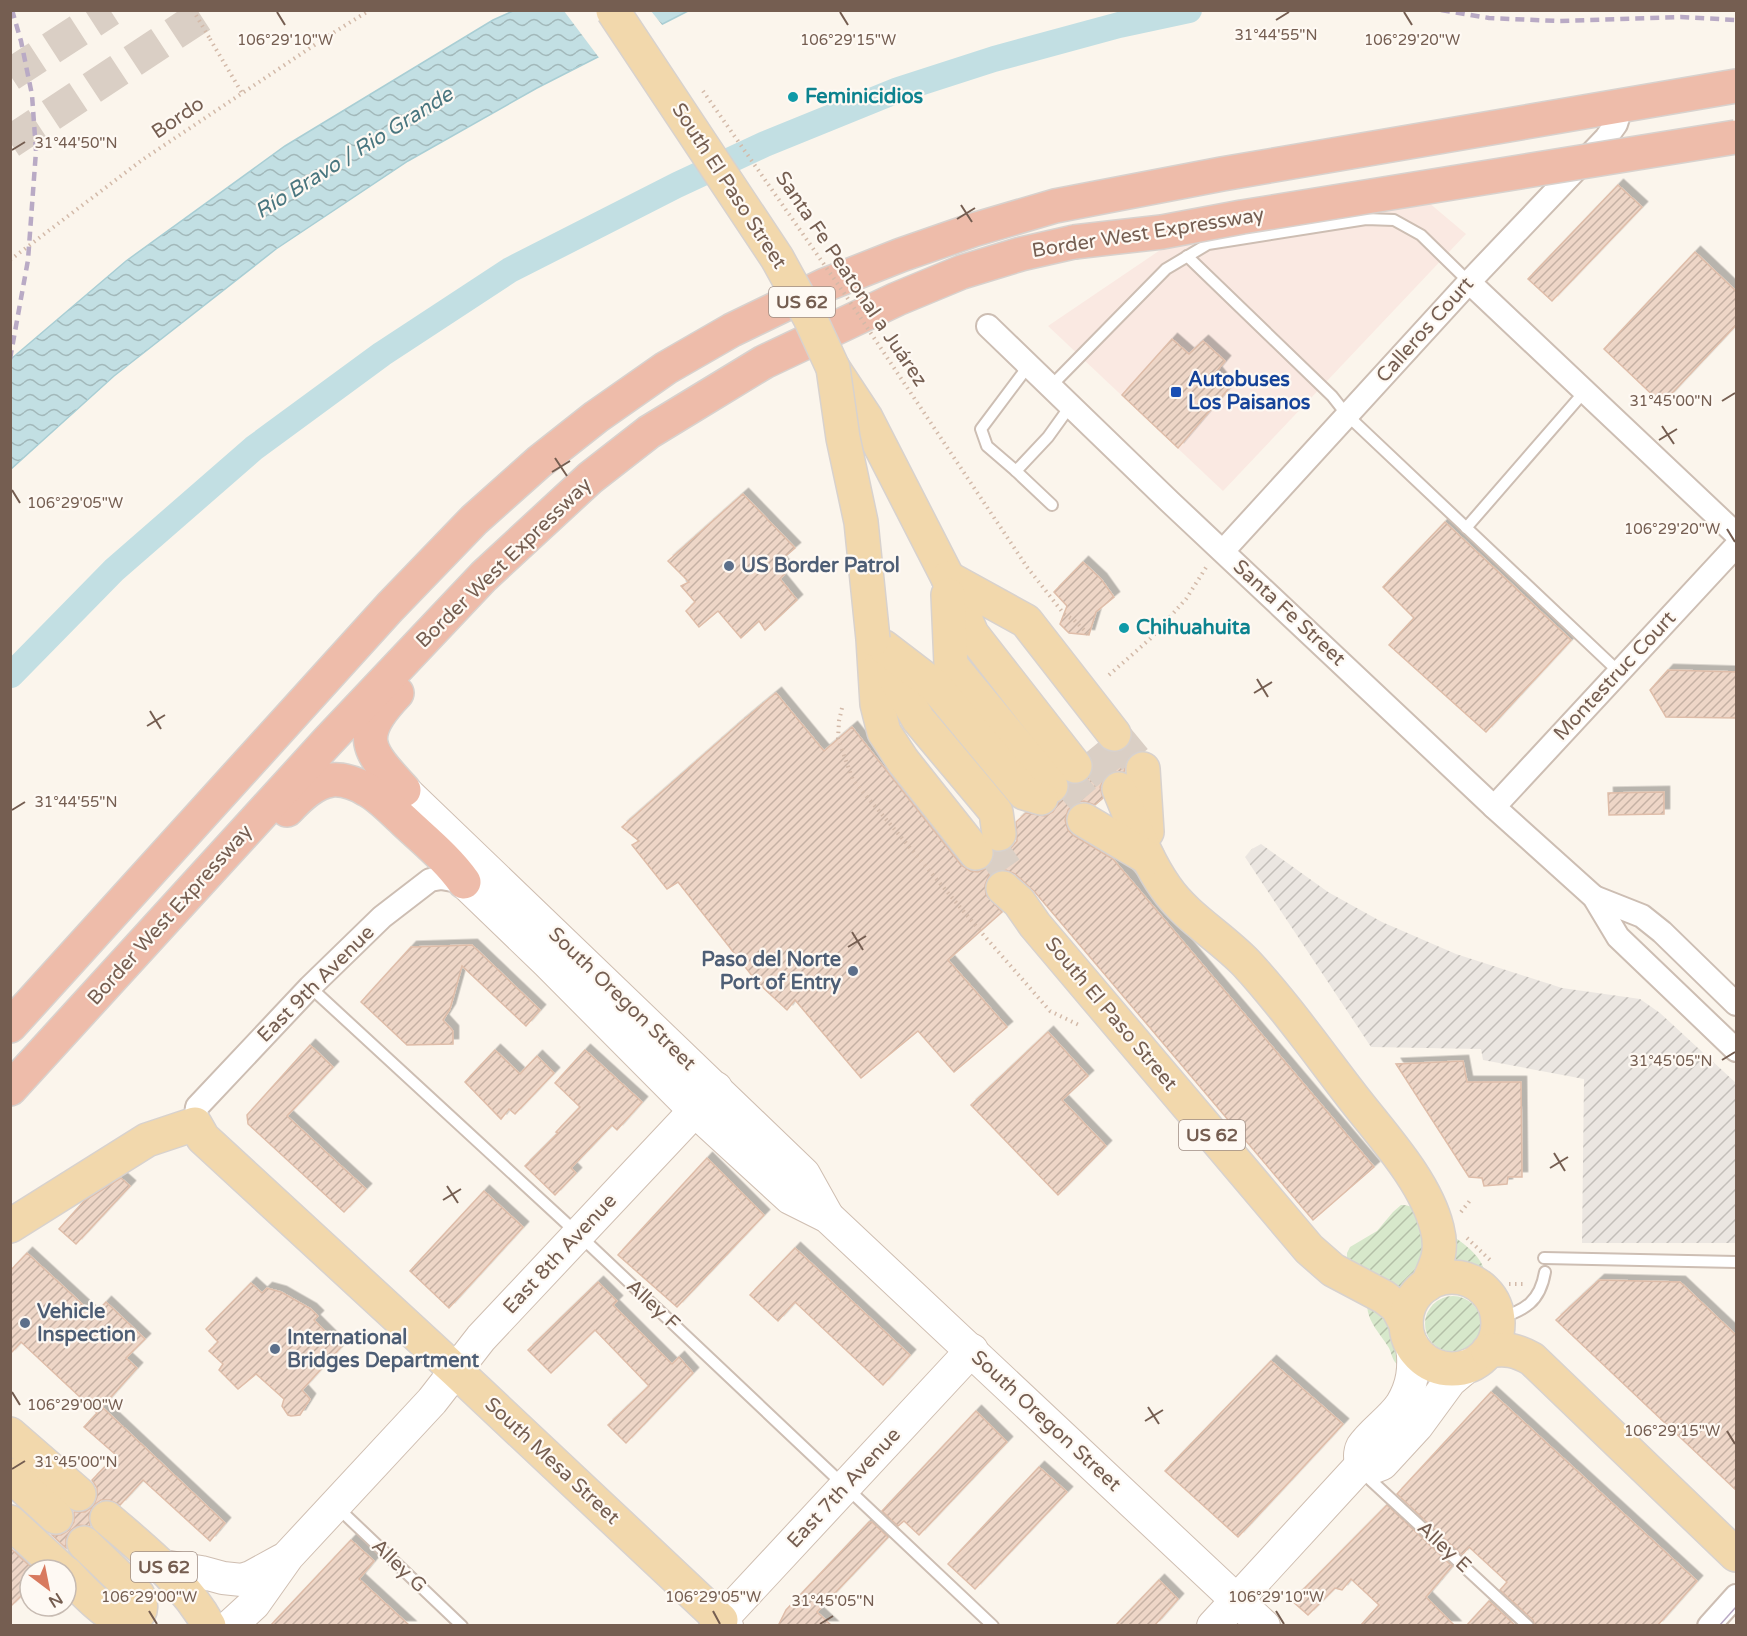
<svg xmlns="http://www.w3.org/2000/svg" width="1747" height="1636" font-family="'Varela Round',sans-serif">
<defs>
<pattern id="industrial-furrows" width="10" height="10" patternUnits="userSpaceOnUse" patternTransform="scale(1.5)"><rect width="10" height="10" fill="#ebe6e1"/><path d="M-1 1l2-2M0 10L10 0M9 11l2-2" fill="none" stroke="#c3beb9"/></pattern>
<pattern id="garden-furrows" width="10" height="10" patternUnits="userSpaceOnUse" patternTransform="scale(1.5)"><rect width="10" height="10" fill="#d7e8cb"/><path d="M-1 1l2-2M0 10L10 0M9 11l2-2" fill="none" stroke="#b3bfa7"/></pattern>
<pattern id="water-waves" width="16" height="10" patternUnits="userSpaceOnUse" patternTransform="scale(1.5)"><rect width="16" height="10" fill="#c2dfe3"/><path d="M0 5q4-4 8 0t8 0" fill="none" stroke="#a2b8ba"/></pattern>
<pattern id="building-hatch" width="6" height="6" patternUnits="userSpaceOnUse" patternTransform="scale(1.5)"><rect width="6" height="6" fill="#eed6c7"/><path d="M-1 1l2-2M0 6l6-6M5 7l2-2" fill="none" stroke="#c5b1a4"/></pattern>
<filter id="shadow"><feDropShadow dx="5.5" dy="-5.5" stdDeviation="0" flood-color="#0004"/></filter>
</defs>
<rect width="100%" height="100%" fill="#fbf5ec"/>
<path fill="#fae9e2" d="M 1428,202 L 1466,234 L 1223,491 L 1048,326 L 1175,240 Z"/>
<path fill="url(#industrial-furrows)" d="M 1261,844 L 1328,892 L 1382,922 L 1456,954 L 1562,988 L 1640,999 L 1660,1013 L 1736,1083 L 1736,1243 L 1582,1243 L 1584,1079 L 1483,1060 L 1481,1049 L 1371,1047 L 1245,857 L 1252,849 Z"/>
<g fill="url(#garden-furrows)">
<path d="M 1401,1205 C 1422,1204 1423,1225 1429,1241 L 1415,1277 L 1404,1286 L 1393,1287 L 1347,1260 L 1347,1253 L 1350,1247 L 1377,1231 L 1393,1212 Z"/>
<path d="M 1454,1237 C 1466,1245 1483,1258 1485,1274 L 1483,1276 L 1459,1266 L 1451,1253 Z"/>
<circle cx="1453" cy="1324" r="28"/>
<path d="M 1374,1300 L 1397,1335 L 1402,1350 L 1397,1364 C 1392,1360 1392,1354 1389,1348 C 1380,1333 1368,1323 1367,1305 Z"/>
</g>
<path fill="url(#water-waves)" stroke="#a9ced4" stroke-width="1.5" d="M 513,11 L 688,11 L 537,88 L 408,161 L 276,249 L 114,376 L 11,469 L 11,359 L 126,261 L 285,146 L 493,20 Z"/>
<path fill="#fbf5ec" d="M 564,11 L 651,11 L 663,26 L 600,59 Z"/>
<g fill="none" stroke-linecap="round" stroke-linejoin="round">
<path stroke="#c2dfe3" stroke-width="26" d="M 11,675 L 114,570 L 254,448 L 382,354 L 510,270 L 677,185 L 765,144 L 898,90 L 994,59 L 1119,25 L 1189,10"/>
</g>
<g fill="url(#building-hatch)" stroke="#dfbda9" stroke-width="1.5" filter="url(#shadow)">
<path d="M 1618,185 L 1642,207 L 1552,301 L 1528,279 Z"/>
<path d="M 1695,252 L 1737,292 L 1737,324 L 1662,404 L 1604,349 Z"/>
<path d="M 1172,339 L 1189,354 L 1203,341 L 1225,361 L 1216,372 L 1229,388 L 1178,448 L 1122,395 Z"/>
<path d="M 743,494 L 795,548 L 780,561 L 788,570 L 780,579 L 797,600 L 765,630 L 759,621 L 741,638 L 718,611 L 699,627 L 686,611 L 695,602 L 681,586 L 689,582 L 668,561 Z"/>
<path d="M 1445,522 L 1571,640 L 1486,732 L 1389,645 L 1414,618 L 1383,587 Z"/>
<path d="M 1083,562 L 1101,579 L 1114,597 L 1096,612 L 1089,635 L 1069,633 L 1060,624 L 1067,606 L 1054,592 Z"/>
<path d="M 1668,670 L 1737,672 L 1737,718 L 1666,717 L 1650,690 Z"/>
<path d="M 776,693 L 824,751 L 852,727 L 961,865 L 970,871 L 978,872 L 987,868 L 993,860 L 994,852 L 1002,852 L 1011,848 L 1017,841 L 1016,822 L 1026,813 L 1045,816 L 1053,812 L 1059,802 L 1068,793 L 1070,784 L 1078,784 L 1087,780 L 1093,772 L 1094,764 L 1091,757 L 1102,748 L 1108,752 L 1116,753 L 1128,746 L 1134,753 L 1127,760 L 1124,772 L 1112,772 L 1105,777 L 1100,787 L 1103,798 L 1095,805 L 1084,801 L 1075,803 L 1068,810 L 1065,820 L 1068,830 L 1074,836 L 1113,859 L 1374,1167 L 1313,1220 L 1034,891 L 1015,874 L 1006,870 L 996,871 L 989,875 L 985,885 L 986,895 L 1002,912 L 948,960 L 1007,1027 L 954,1072 L 918,1031 L 861,1078 L 795,1000 L 787,1010 L 757,982 L 678,882 L 667,889 L 632,845 L 639,841 L 622,827 L 740,723 Z"/>
<path d="M 1664,792 L 1664,814 L 1609,815 L 1608,793 Z"/>
<path d="M 472,945 L 540,1010 L 526,1026 L 462,966 L 450,1009 L 443,1020 L 453,1031 L 453,1044 L 407,1045 L 361,1002 L 411,947 Z"/>
<path d="M 1048,1032 L 1088,1076 L 1062,1100 L 1106,1146 L 1058,1195 L 971,1105 Z"/>
<path d="M 310,1045 L 333,1067 L 287,1116 L 366,1189 L 344,1212 L 248,1124 L 247,1115 Z"/>
<path d="M 495,1050 L 520,1074 L 537,1056 L 554,1073 L 515,1114 L 509,1109 L 501,1119 L 465,1082 Z"/>
<path d="M 585,1050 L 642,1102 L 617,1130 L 612,1125 L 571,1168 L 576,1173 L 555,1195 L 525,1166 L 558,1133 L 556,1132 L 580,1107 L 555,1083 Z"/>
<path d="M 1463,1061 L 1467,1082 L 1521,1082 L 1522,1177 L 1508,1177 L 1507,1184 L 1484,1186 L 1482,1178 L 1469,1177 L 1396,1064 Z"/>
<path d="M 707,1158 L 764,1215 L 677,1307 L 618,1255 Z"/>
<path d="M 121,1178 L 130,1186 L 76,1244 L 59,1229 L 84,1201 Z"/>
<path d="M 484,1191 L 523,1227 L 449,1308 L 410,1271 Z"/>
<path d="M 795,1248 L 910,1355 L 883,1385 L 795,1302 L 778,1321 L 750,1295 Z"/>
<path d="M 27,1253 L 94,1315 L 106,1302 L 145,1339 L 126,1358 L 137,1368 L 102,1407 L 225,1523 L 210,1541 L 143,1480 L 120,1505 L 110,1500 L 101,1500 L 94,1505 L 97,1497 L 97,1488 L 92,1480 L 116,1455 L 84,1427 L 97,1413 L 21,1342 L 10,1354 L 10,1271 Z"/>
<path d="M 1599,1280 L 1680,1282 L 1737,1336 L 1737,1491 L 1556,1320 Z"/>
<path d="M 598,1282 L 617,1301 L 613,1305 L 672,1364 L 679,1357 L 693,1373 L 626,1443 L 608,1425 L 649,1386 L 595,1330 L 551,1373 L 528,1350 Z"/>
<path d="M 251,1283 L 262,1293 L 267,1288 L 281,1292 L 311,1309 L 318,1316 L 314,1320 L 341,1347 L 302,1390 L 310,1399 L 300,1415 L 291,1416 L 288,1415 L 282,1406 L 284,1399 L 256,1374 L 238,1389 L 219,1370 L 223,1364 L 209,1351 L 218,1342 L 206,1329 Z"/>
<path d="M 1271,1361 L 1343,1424 L 1238,1537 L 1165,1471 Z"/>
<path d="M 1491,1392 L 1697,1581 L 1657,1626 L 1535,1626 L 1533,1620 L 1500,1590 L 1507,1582 L 1469,1547 L 1462,1555 L 1397,1494 Z"/>
<path d="M 976,1411 L 1007,1442 L 919,1535 L 904,1521 L 898,1526 L 882,1511 Z"/>
<path d="M 1039,1467 L 1067,1492 L 975,1589 L 948,1564 Z"/>
<path d="M 1387,1505 L 1452,1566 L 1426,1597 L 1455,1626 L 1360,1626 L 1379,1605 L 1351,1579 L 1342,1590 L 1335,1588 L 1308,1615 L 1292,1601 Z"/>
<path d="M 92,1507 L 89,1515 L 90,1526 L 79,1525 L 71,1530 L 66,1538 L 66,1548 L 52,1535 L 61,1535 L 69,1530 L 74,1522 L 74,1512 L 85,1512 Z"/>
<path d="M 869,1522 L 872,1522 L 888,1537 L 817,1612 L 832,1626 L 778,1626 L 786,1610 Z"/>
<path d="M 351,1540 L 374,1561 L 359,1579 L 410,1626 L 270,1626 Z"/>
<path d="M 10,1548 L 34,1570 L 30,1570 L 30,1587 L 10,1607 Z"/>
<path d="M 1159,1580 L 1178,1599 L 1154,1626 L 1115,1626 Z"/>
<path d="M 1489,1601 L 1516,1626 L 1466,1626 Z"/>
</g>
<g fill="none" stroke-linecap="round" stroke-linejoin="round">
<g stroke="#dacfc5" stroke-width="33" stroke-dasharray="33 16" stroke-linecap="butt">
<path d="M 1114,734 L 1143,769"/>
<path d="M 1088,751 L 1119,789"/>
<path d="M 1062,774 L 1094,811"/>
<path d="M 987,842 L 1013,879"/>
</g>
<g stroke="#dacfc5" stroke-width="33" stroke-dasharray="33 16" stroke-linecap="butt">
<path d="M 10,75 L 110,10"/>
<path d="M 10,142 L 210,10"/>
</g>
<defs>
<g id="lane">
<path d="M 1187,256 L 1332,396 L 1347,415 L 1619,672"/>
<path d="M 1029,365 L 981,429 L 987,446 L 1016,471 L 1048,437 L 1071,405"/>
<path d="M 1051,386 L 1166,269 L 1208,244 L 1366,219 L 1394,220 L 1421,235 L 1469,282"/>
<path d="M 1016,471 L 1052,505"/>
<path d="M 1466,528 L 1585,391"/>
<path d="M 310,987 L 578,1234 L 993,1626"/>
<path d="M 1544,1258 L 1736,1262"/>
<path d="M 1498,1319 C 1525,1310 1540,1302 1545,1272"/>
<path d="M 1363,1473 L 1528,1626"/>
<path d="M 336,1506 L 462,1626"/>
</g>
<g id="street">
<path d="M 1469,282 L 1736,534"/>
<path d="M 988,326 L 1170,502 L 1494,807 L 1594,897 L 1618,937 L 1736,1050"/>
<path d="M 1223,551 L 1469,282 L 1606,138 L 1616,124 L 1621,108"/>
<path d="M 1494,807 L 1736,546"/>
<path d="M 1594,897 L 1642,916 L 1662,932 L 1736,1004"/>
<path d="M 195,1124 L 197,1107 L 310,987 L 382,917 L 430,880 L 441,878 L 464,882"/>
<path d="M 1709,1626 L 1736,1596"/>
</g>
<g id="secondary">
<path d="M 404,790 L 804,1174 L 828,1217"/>
<path d="M 464,882 L 547,962 L 694,1110 L 790,1198 L 828,1217 L 1264,1626"/>
<path d="M 1361,1465 L 1374,1467 L 1382,1464 L 1417,1426 L 1450,1381 L 1469,1365"/>
<path d="M 1361,1465 C 1360,1459 1359,1453 1362,1447 C 1372,1432 1391,1420 1401,1405 C 1413,1386 1415,1367 1412,1345"/>
<path d="M 163,1566 L 201,1572 L 223,1578 L 242,1580 L 251,1577 L 282,1560"/>
<path d="M 230,1626 L 254,1604 L 288,1556 L 432,1401 L 481,1338 L 716,1088"/>
<path d="M 727,1626 L 721,1620 L 972,1350"/>
<path d="M 1213,1626 L 1361,1465"/>
</g>
<g id="primary">
<path d="M 833,368 L 866,418 L 948,578 L 972,634 L 1075,766"/>
<path d="M 948,578 L 1026,621 L 1114,734"/>
<path d="M 948,595 L 951,665 L 1051,786"/>
<path d="M 873,639 L 877,704 L 884,732 L 903,761 L 976,853"/>
<path d="M 877,646 L 918,719 L 996,812 L 999,834"/>
<path d="M 884,647 L 935,686 L 1024,793 L 1041,798"/>
<path d="M 1143,769 L 1147,832"/>
<path d="M 1119,789 C 1133,822 1145,859 1166,888 C 1186,917 1221,937 1246,963 C 1283,1003 1315,1048 1348,1091 C 1378,1131 1425,1179 1437,1228 C 1443,1251 1437,1264 1427,1285"/>
<path d="M 1084,820 L 1148,858"/>
<path d="M 1003,888 L 1019,902 L 1035,925 L 1309,1249 L 1333,1270 L 1384,1297 L 1397,1307 L 1406,1324"/>
<path d="M 10,1226 L 147,1140 L 195,1124 L 203,1138 L 456,1371 L 721,1620 L 716,1626"/>
<circle cx="1452" cy="1323" r="46"/>
<path d="M 1488,1351 C 1506,1348 1516,1350 1532,1359 L 1736,1555"/>
<path d="M 10,1434 L 79,1494"/>
<path d="M 10,1475 L 56,1517"/>
<path d="M 107,1518 C 144,1550 185,1582 209,1626"/>
<path d="M 10,1522 L 62,1570"/>
<path d="M 66,1573 C 79,1586 117,1631 135,1617 C 143,1611 141,1604 138,1595 L 84,1543"/>
</g>
<g id="highway">
<path d="M 397,693 C 355,737 367,750 404,790"/>
<path d="M 287,810 C 299,797 314,782 332,780 C 344,779 357,784 367,790 C 380,797 392,810 403,820 C 424,840 447,858 464,882"/>
<path d="M 10,1026 L 390,607 L 474,520 L 539,462 L 596,417 L 666,368 L 732,330 L 825,285 L 901,255 L 973,230 L 1055,206 L 1222,174 L 1736,86"/>
<path d="M 10,1089 L 328,741 L 484,576 L 590,478 L 649,432 L 764,362 L 897,299 L 962,272 L 1021,254 L 1074,242"/>
</g>
</defs>
<use href="#lane" stroke="#cdbeb3" stroke-width="14"/>
<use href="#street" stroke="#cdbeb3" stroke-width="26"/>
<use href="#secondary" stroke="#cfbeb1" stroke-width="34"/>
<use href="#primary" stroke="#d8d2ce" stroke-width="36"/>
<use href="#highway" stroke="#d8d2ce" stroke-width="36"/>
<g stroke="#d3baa9" stroke-width="4" stroke-dasharray="1.5 4.5" stroke-linecap="butt">
<path d="M 210,39 L 242,93"/>
<path d="M 10,260 L 142,160 L 328,36 L 370,10"/>
<path d="M 1027,567 L 1064,614 L 1074,620 L 1089,635"/>
<path d="M 1109,675 L 1150,639 L 1186,599 L 1207,566"/>
<path d="M 842,708 L 839,721 L 838,739 L 853,780 L 981,932 L 1050,1011 L 1081,1026"/>
<path d="M 1461,1212 L 1472,1198"/>
<path d="M 1467,1238 L 1490,1260"/>
<path d="M 1509,1284 L 1523,1284"/>
</g>
<use href="#lane" stroke="#fff" stroke-width="10"/>
<use href="#street" stroke="#fff" stroke-width="22"/>
<use href="#secondary" stroke="#fff" stroke-width="32"/>
<use href="#primary" stroke="#f2d8ac" stroke-width="33"/>
<use href="#highway" stroke="#eebcaa" stroke-width="33"/>
<path stroke="#b9aac5" stroke-width="1.5" d="M 1719,1626 L 1736,1607"/>
<g stroke="#b9aac5" stroke-width="4.5" stroke-dasharray="9 6" stroke-linecap="butt">
<path d="M 1441,10 L 1489,18 L 1558,21 L 1681,17 L 1736,20"/>
<path d="M 10,359 L 28,260 L 36,151 L 32,95 L 21,41 L 12,10"/>
</g>
<defs>
<path id="primary-bridge" d="M 613,11 L 777,258 L 810,318 L 833,368 L 843,438 L 861,522 L 873,639"/>
<path id="highway-bridge" d="M 1074,242 L 1162,232 L 1242,217 L 1736,137"/>
</defs>
<use href="#primary-bridge" stroke="#d8d2ce" stroke-width="36" stroke-linecap="butt"/>
<use href="#highway-bridge" stroke="#d8d2ce" stroke-width="36" stroke-linecap="butt"/>
<g stroke="#d3baa9" stroke-width="4" stroke-dasharray="1.5 4.5" stroke-linecap="butt">
<path d="M 193,10 L 210,39"/>
<path d="M 703,91 L 844,293 L 1027,567"/>
</g>
<use href="#primary-bridge" stroke="#f2d8ac" stroke-width="33"/>
<use href="#highway-bridge" stroke="#eebcaa" stroke-width="33"/>
</g>
<path fill="none" stroke="#755e51" stroke-width="2" d="M 277,12 L 285,25M 840,12 L 848,25M 1404,12 L 1412,25M 1276,20 L 1289,12M 12,150 L 25,142M 961,205 L 972,222M 957,219 L 975,208M 1722,401 L 1735,393M 1662,426 L 1674,444M 1659,440 L 1677,429M 555,458 L 567,476M 552,472 L 570,461M 12,490 L 20,503M 1727,529 L 1735,542M 1257,679 L 1268,697M 1254,693 L 1272,682M 150,711 L 161,729M 147,726 L 165,715M 12,810 L 25,802M 852,932 L 863,950M 848,947 L 866,936M 1722,1060 L 1735,1052M 1554,1153 L 1565,1171M 1550,1168 L 1568,1157M 447,1186 L 458,1203M 443,1200 L 461,1189M 12,1392 L 20,1405M 1148,1407 L 1159,1424M 1145,1421 L 1163,1410M 1727,1431 L 1735,1444M 12,1469 L 25,1461M 149,1611 L 157,1624M 713,1611 L 720,1624M 1276,1611 L 1284,1624M 820,1624 L 833,1616"/>
<g fill="#0f9aa8" stroke="#fef9f3" stroke-width="2">
<circle cx="793" cy="97" r="6"/>
<circle cx="1124" cy="628" r="6"/>
</g>
<rect fill="#1a4fb4" stroke="#fef9f3" stroke-width="2" x="1170" y="386" width="12" height="12" rx="3"/>
<g fill="#5c6f8a" stroke="#fef9f3" stroke-width="2">
<circle cx="729" cy="566" r="6"/>
<circle cx="853" cy="971" r="6"/>
<circle cx="25" cy="1323" r="6"/>
<circle cx="275" cy="1349" r="6"/>
</g>
<g text-anchor="middle" dominant-baseline="central" stroke-width="4.5" stroke-linejoin="round" paint-order="stroke">
<g fill="#fef9f3" stroke="#9e8c82" stroke-width="1.5">
<rect x="769" y="287" width="66" height="30" rx="4.5"/>
<rect x="1179" y="1120" width="66" height="30" rx="4.5"/>
<rect x="131" y="1552" width="66" height="30" rx="4.5"/>
</g>
<g font-size="18" font-weight="bold" fill="#755e51">
<text x="802" y="302">US 62</text>
<text x="1212" y="1135">US 62</text>
<text x="164" y="1567">US 62</text>
</g>
<g font-size="20" font-weight="bold" fill="#0d838f" stroke="#fef9f3" text-anchor="start">
<text x="805" y="97">Feminicidios</text>
<text x="1136" y="628">Chihuahuita</text>
</g>
<g font-size="20" fill="#755e51" stroke="#fef9f3">
<text transform="translate(178 118) rotate(-34)">Bordo</text>
<text transform="translate(729 186) rotate(57)">South El Paso Street</text>
<text transform="translate(1148 233) rotate(-9)">Border West Expressway</text>
<text transform="translate(851 279) rotate(56)">Santa Fe Peatonal a Juárez</text>
<text transform="translate(1425 330) rotate(-48)">Calleros Court</text>
<text transform="translate(504 563) rotate(-44)">Border West Expressway</text>
<text transform="translate(1289 613) rotate(43)">Santa Fe Street</text>
<text transform="translate(1615 676) rotate(-47)">Montestruc Court</text>
<text transform="translate(170 915) rotate(-48)">Border West Expressway</text>
<text transform="translate(316 984) rotate(-45)">East 9th Avenue</text>
<text transform="translate(622 999) rotate(44)">South Oregon Street</text>
<text transform="translate(1111 1014) rotate(50)">South El Paso Street</text>
<text transform="translate(560 1254) rotate(-47)">East 8th Avenue</text>
<text transform="translate(653 1305) rotate(43)">Alley F</text>
<text transform="translate(1046 1421) rotate(43)">South Oregon Street</text>
<text transform="translate(552 1461) rotate(43)">South Mesa Street</text>
<text transform="translate(844 1488) rotate(-47)">East 7th Avenue</text>
<text transform="translate(1444 1547) rotate(43)">Alley E</text>
<text transform="translate(399 1566) rotate(44)">Alley G</text>
</g>
<g font-size="20" font-weight="bold" fill="#164399" stroke="#fef9f3" text-anchor="start">
<text x="1188" y="380">Autobuses<tspan x="1188" dy="23">Los Paisanos</tspan></text>
</g>
<g font-size="20" font-weight="bold" fill="#4e5e75" stroke="#fef9f3" text-anchor="start">
<text x="741" y="566">US Border Patrol</text>
<text x="841" y="960" text-anchor="end">Paso del Norte<tspan x="841" dy="23">Port of Entry</tspan></text>
<text x="37" y="1312">Vehicle<tspan x="37" dy="23">Inspection</tspan></text>
<text x="287" y="1338">International<tspan x="287" dy="23">Bridges Department</tspan></text>
</g>
<g font-size="21" font-style="italic" fill="#49767f" stroke="#fef9f3">
<text transform="translate(354 153) rotate(-32)">Río Bravo / Rio Grande</text>
</g>
</g>
<g font-size="15" text-anchor="middle" fill="#755e51" stroke="#fef9f3" stroke-width="4.5" stroke-linejoin="round" paint-order="stroke">
<text x="1276" y="40">31°44'55"N</text>
<text x="285" y="45">106°29'10"W</text>
<text x="848" y="45">106°29'15"W</text>
<text x="1412" y="45">106°29'20"W</text>
<text x="76" y="148">31°44'50"N</text>
<text x="1671" y="406">31°45'00"N</text>
<text x="75" y="508">106°29'05"W</text>
<text x="1672" y="534">106°29'20"W</text>
<text x="76" y="807">31°44'55"N</text>
<text x="1671" y="1066">31°45'05"N</text>
<text x="75" y="1410">106°29'00"W</text>
<text x="1672" y="1436">106°29'15"W</text>
<text x="76" y="1467">31°45'00"N</text>
<text x="149" y="1602">106°29'00"W</text>
<text x="713" y="1602">106°29'05"W</text>
<text x="1276" y="1602">106°29'10"W</text>
<text x="833" y="1606">31°45'05"N</text>
</g>
<rect width="1747" height="1636" fill="none" stroke="#755e51" stroke-width="24"/>
<g transform="translate(48 1588) rotate(148)"><circle r="28" fill="#fef9f3" stroke="#c7bbb2" stroke-width="1.5"/>
<path d="M0-4.5L10 22L0 15L-10 22Z" fill="#d87a5f"/>
<text y="-9" font-size="16" font-weight="bold" text-anchor="middle" fill="#755e51">N</text>
</g>
</svg>
